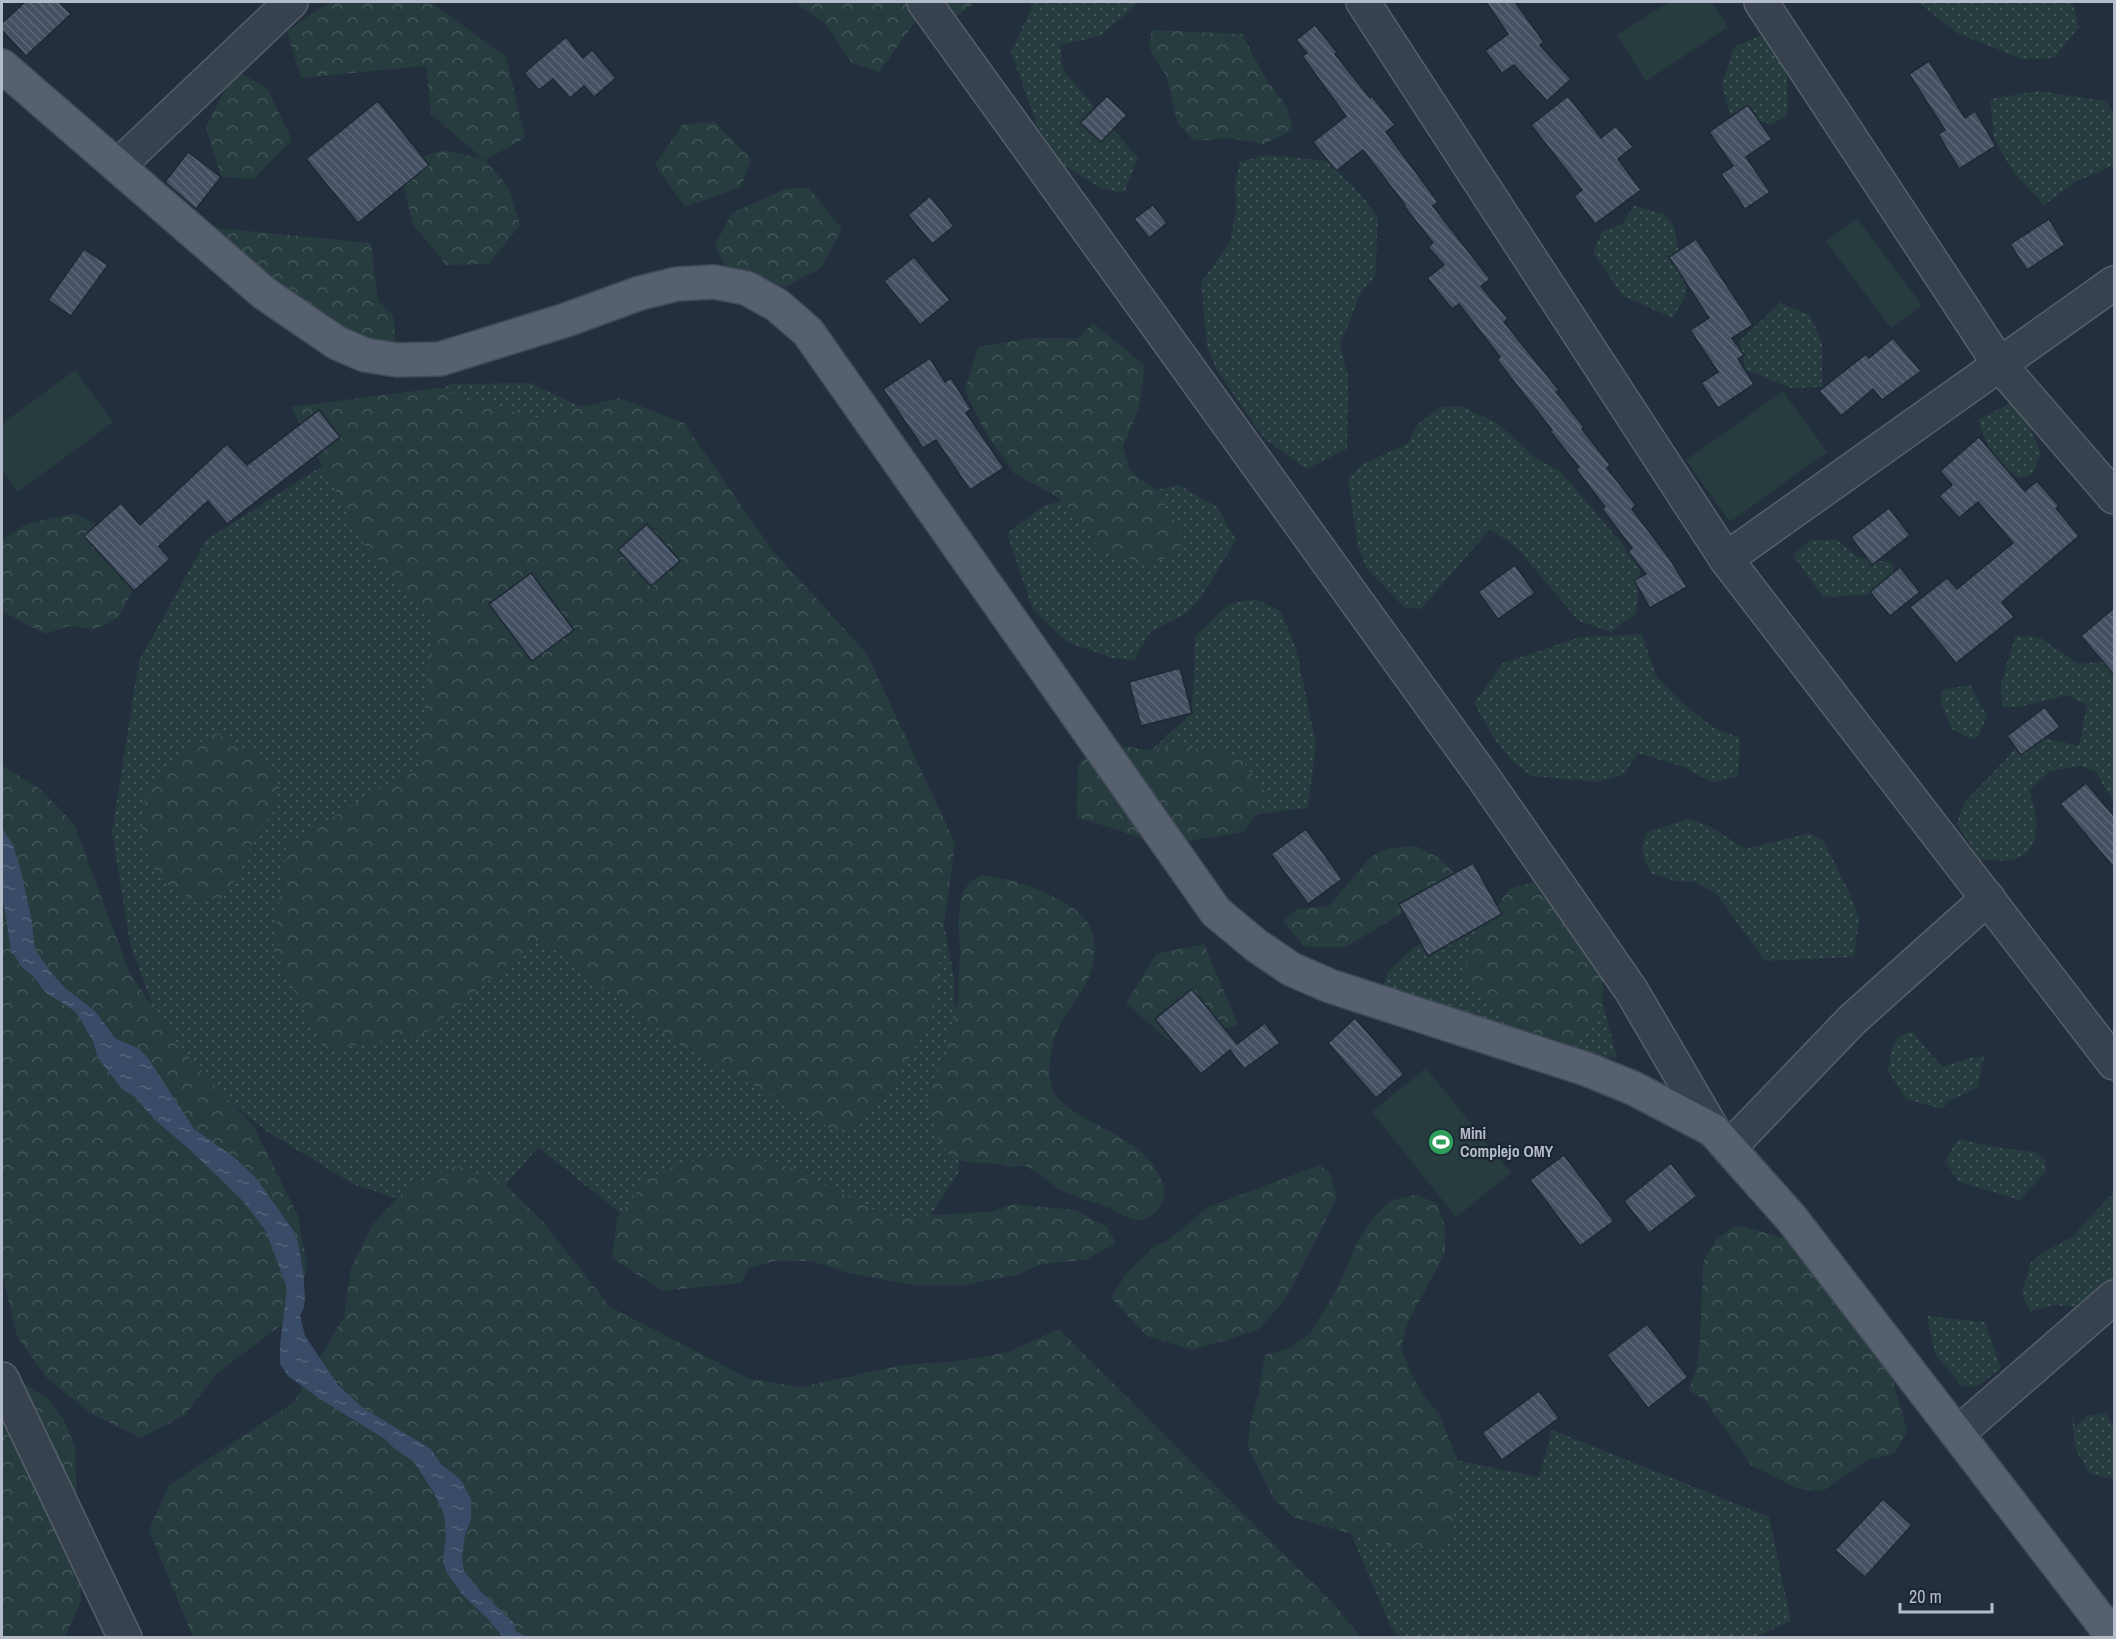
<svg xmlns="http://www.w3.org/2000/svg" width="2116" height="1639" font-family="'Archivo Narrow',sans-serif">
<defs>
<pattern id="grass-dots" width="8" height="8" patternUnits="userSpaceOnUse" patternTransform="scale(1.5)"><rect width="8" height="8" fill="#263c3f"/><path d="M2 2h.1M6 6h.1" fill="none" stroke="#435659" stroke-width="1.8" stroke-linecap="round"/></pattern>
<pattern id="forest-crowns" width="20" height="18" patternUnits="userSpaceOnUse" patternTransform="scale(1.5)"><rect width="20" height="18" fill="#263c3f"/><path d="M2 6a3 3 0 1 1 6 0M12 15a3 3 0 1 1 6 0" fill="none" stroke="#435659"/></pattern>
<pattern id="water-ripples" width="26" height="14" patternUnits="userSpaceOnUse" patternTransform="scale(1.5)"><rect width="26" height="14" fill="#394c67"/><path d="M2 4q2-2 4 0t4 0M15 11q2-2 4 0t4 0" fill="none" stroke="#53647b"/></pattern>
<pattern id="building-back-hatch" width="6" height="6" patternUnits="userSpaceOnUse" patternTransform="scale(1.5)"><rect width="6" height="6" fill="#455162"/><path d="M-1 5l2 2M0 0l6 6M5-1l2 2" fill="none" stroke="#5d6877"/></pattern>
</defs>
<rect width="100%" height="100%" fill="#242f3e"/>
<g fill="url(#grass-dots)">
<path d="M 1031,2 L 1140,2 L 1100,36 L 1060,45 L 1063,70 L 1138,158 L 1124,193 L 1100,188 L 1059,162 L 1037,125 L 1011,52 L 1031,9 Z"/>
<path d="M 1918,2 L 2072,2 L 2079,27 L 2054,58 L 2022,59 L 1957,33 Z"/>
<path d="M 1764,34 L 1787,65 L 1787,115 L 1772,124 L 1730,115 L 1722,85 L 1734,47 Z"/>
<path d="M 2038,91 L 2106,101 L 2114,115 L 2114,165 L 2075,182 L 2044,205 L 2014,173 L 1994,139 L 1990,99 Z"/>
<path d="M 1267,155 L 1327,161 L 1363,197 L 1378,218 L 1375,277 L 1361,292 L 1340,345 L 1348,377 L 1347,449 L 1306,469 L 1264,438 L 1216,369 L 1207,345 L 1201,283 L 1230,242 L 1236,210 L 1235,184 L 1240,162 Z"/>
<path d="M 1634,206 L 1664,214 L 1674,226 L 1687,293 L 1673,318 L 1623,296 L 1593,253 L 1602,231 L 1622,224 Z"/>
<path d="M 1780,303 L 1810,315 L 1822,343 L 1822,387 L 1791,388 L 1746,370 L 1739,342 Z"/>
<path d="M 531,383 L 607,420 L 825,608 L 917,788 L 954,977 L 959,1172 L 891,1275 L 647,1235 L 538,1147 L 473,1223 L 353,1184 L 268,1132 L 170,1055 L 130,943 L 112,832 L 139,661 L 206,540 L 451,384 Z"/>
<path d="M 2010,403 L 2030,427 L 2041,453 L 2032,474 L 2019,478 L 1994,461 L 1978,420 Z"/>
<path d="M 1461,406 L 1498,424 L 1536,458 L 1561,472 L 1624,546 L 1640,570 L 1636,613 L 1611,632 L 1579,621 L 1516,547 L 1490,529 L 1421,609 L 1404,607 L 1367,569 L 1358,547 L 1348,479 L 1362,464 L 1407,444 L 1418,424 L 1440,407 Z"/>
<path d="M 1179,485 L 1217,507 L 1236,540 L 1201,597 L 1187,613 L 1150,632 L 1134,660 L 1112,658 L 1067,642 L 1033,610 L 1007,533 L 1044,506 L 1090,492 L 1148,492 Z"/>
<path d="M 1810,540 L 1837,540 L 1857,557 L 1892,563 L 1897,588 L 1876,594 L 1823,597 L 1793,555 Z"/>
<path d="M 1255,599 L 1280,611 L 1296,648 L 1316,745 L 1308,808 L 1238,816 L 1147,754 L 1192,713 L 1195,637 L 1229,604 Z"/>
<path d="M 1642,634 L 1656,676 L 1681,702 L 1714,728 L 1740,738 L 1738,776 L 1712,783 L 1687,768 L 1638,753 L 1624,774 L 1599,782 L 1531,776 L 1512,761 L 1494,738 L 1474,703 L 1503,663 L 1581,637 Z"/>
<path d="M 2016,635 L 2040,638 L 2079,664 L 2114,660 L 2114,800 L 2107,792 L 2096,772 L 2080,766 L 2050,771 L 2029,790 C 2037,813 2045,851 2014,859 C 2004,862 1991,860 1980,860 L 1957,824 L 1964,803 L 2010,755 L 2024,733 L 2079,746 L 2087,705 L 2068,695 L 2019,707 L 2002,707 L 2001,683 Z"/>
<path d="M 1970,685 L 1987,716 L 1978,737 L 1971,739 L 1952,729 L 1941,703 L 1942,690 Z"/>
<path d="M 1688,819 L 1709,826 L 1746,849 L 1810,833 L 1823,840 L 1852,898 L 1859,919 L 1854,957 L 1765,961 L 1718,896 L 1697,882 L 1676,881 L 1652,874 C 1642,855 1639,852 1647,832 Z"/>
<path d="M 1502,914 L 1595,976 L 1617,1057 L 1508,1058 L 1483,1050 L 1462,1048 L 1367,1005 L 1375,1005 L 1389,971 L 1413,948 L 1438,934 Z"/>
<path d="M 1912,1032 L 1942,1067 L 1969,1058 L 1984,1056 L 1978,1087 L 1948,1102 L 1942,1109 L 1906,1099 L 1888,1071 C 1891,1053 1890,1036 1912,1032 Z"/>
<path d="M 1958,1139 L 2000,1148 L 2034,1152 L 2045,1160 L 2047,1171 L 2020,1200 L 1959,1182 L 1945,1161 Z"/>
<path d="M 2114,1192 L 2114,1298 L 2079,1307 L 2055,1305 L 2030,1311 L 2022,1294 L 2031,1262 L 2047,1250 L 2071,1238 Z"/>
<path d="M 1927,1316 L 1985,1322 L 2001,1368 L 1976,1387 L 1962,1386 L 1935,1354 Z"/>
<path d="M 2072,1413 L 2075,1427 L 2087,1416 L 2107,1413 L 2114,1430 L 2114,1476 L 2112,1479 L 2089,1473 L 2075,1448 Z"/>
<path d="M 1552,1430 L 1769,1517 L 1791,1621 L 1753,1638 L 1399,1637 L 1390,1625 L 1353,1539 L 1367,1451 L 1390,1447 L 1539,1477 Z"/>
</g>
<g fill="url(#forest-crowns)">
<path d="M 329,2 L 431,2 L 506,57 L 525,138 L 485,160 L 509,188 L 520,225 L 489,264 L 446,265 L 413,224 L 398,163 L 445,150 L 483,159 L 431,114 L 426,66 L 301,78 L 287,31 Z"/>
<path d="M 798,2 L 976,2 L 954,18 L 915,22 L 879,72 L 852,63 L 824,22 L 799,6 Z"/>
<path d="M 1152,30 L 1242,34 L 1267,81 L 1286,105 L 1293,130 L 1264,144 L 1228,138 L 1194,141 L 1178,124 L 1166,75 L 1153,57 L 1149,43 Z"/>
<path d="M 235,70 L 267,88 L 292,140 L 254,179 L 221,177 L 206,127 Z"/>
<path d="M 715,122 L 751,159 L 741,187 L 685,207 L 655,165 L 683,124 Z"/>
<path d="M 809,188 L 842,229 L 821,268 L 785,287 L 728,273 L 715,245 L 732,213 L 785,189 Z"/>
<path d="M 216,228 L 371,243 L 378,301 L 393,315 L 398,363 L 330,359 L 216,267 Z"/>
<path d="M 1093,323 L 1145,366 L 1139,408 L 1123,447 L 1130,471 L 1156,490 L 1185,540 L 1173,556 L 1146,564 L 1100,550 L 1063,500 L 1015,474 L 985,432 L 965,390 L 978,347 L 1034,338 L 1079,338 Z"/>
<path d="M 438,388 L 534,418 L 619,398 L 684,423 L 772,550 L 867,654 L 955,843 L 932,1016 L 887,1098 L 839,1133 L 675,1042 L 540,939 L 425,1033 L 325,1051 L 273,949 L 287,844 L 420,766 L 433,621 L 363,543 L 291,407 Z"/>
<path d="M 75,513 L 141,548 L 142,574 L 118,618 L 95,629 L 68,626 L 45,634 L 2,611 L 2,540 L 26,524 Z"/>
<path d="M 216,733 L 268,762 L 280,787 L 274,811 L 257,832 L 237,878 L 221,899 C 213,899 201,902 193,899 C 144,883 126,817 157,776 C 172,756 195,746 216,733 Z"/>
<path d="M 1100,743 L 1148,750 L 1181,746 L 1238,755 L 1269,797 L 1244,832 L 1163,845 L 1077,817 L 1078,765 Z"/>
<path d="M 2,765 L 40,789 L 74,824 L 130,974 L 186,1055 L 254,1127 L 298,1216 L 307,1266 L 294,1315 L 215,1375 L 185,1415 L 141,1438 L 90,1413 L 47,1378 L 17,1336 L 2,1272 Z"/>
<path d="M 1416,846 L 1439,858 L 1453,872 L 1441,889 L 1346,947 L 1305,947 L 1283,921 L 1297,909 L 1329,906 L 1371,857 L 1390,848 Z"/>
<path d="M 980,875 C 1017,880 1033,885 1065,903 C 1080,912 1092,922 1094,940 C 1100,981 1069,1000 1056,1034 C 1050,1050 1047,1072 1052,1088 C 1063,1121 1144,1132 1161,1179 C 1163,1184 1166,1191 1164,1196 C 1162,1208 1148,1222 1135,1220 C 1127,1218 1118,1212 1110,1208 C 1094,1202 1075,1198 1059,1189 C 1048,1183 1039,1171 1026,1166 C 1022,1165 1018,1167 1013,1167 C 1009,1167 1004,1165 1000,1164 C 984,1162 966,1166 951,1156 C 939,1147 931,1115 926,1100 L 947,1052 L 953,1015 L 958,1002 L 960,950 L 958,922 L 962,894 L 969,883 Z"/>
<path d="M 1533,882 L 1556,889 L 1603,980 L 1602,1005 L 1591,1027 L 1569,1042 L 1542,1044 L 1519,1030 L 1479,994 L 1465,974 L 1470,947 L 1509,889 Z"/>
<path d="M 1204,944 L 1238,1025 L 1168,1040 L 1126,1003 L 1156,954 Z"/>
<path d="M 708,1156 L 751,1158 L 793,1168 L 872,1209 L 896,1217 L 989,1212 L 1014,1204 L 1075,1210 L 1107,1227 L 1116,1243 L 1085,1260 L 1041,1264 L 1020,1274 L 958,1286 L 913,1285 L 848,1273 L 813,1261 L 775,1261 L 749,1268 L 741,1283 L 663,1291 L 612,1258 L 617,1218 L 647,1179 L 664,1170 Z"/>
<path d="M 1320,1165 L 1331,1175 L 1337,1198 L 1285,1300 L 1258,1330 L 1193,1350 L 1147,1336 L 1111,1298 L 1126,1274 L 1157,1244 L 1167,1241 L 1208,1207 Z"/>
<path d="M 456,1166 L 505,1184 L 544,1223 L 610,1307 L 748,1378 L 800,1387 L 903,1365 L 952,1362 L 1009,1352 L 1059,1329 L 1335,1605 L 1360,1637 L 193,1637 L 149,1530 L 169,1485 L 294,1402 L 344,1317 L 351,1268 L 373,1224 L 408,1187 Z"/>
<path d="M 1415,1195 L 1437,1203 L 1445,1227 L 1445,1253 L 1408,1322 L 1401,1347 L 1411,1373 L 1423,1395 L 1439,1414 L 1458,1461 L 1458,1491 L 1449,1540 L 1426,1552 L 1400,1548 L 1293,1517 L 1274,1499 L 1248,1448 L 1250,1423 L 1258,1396 L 1265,1355 L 1289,1348 L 1310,1333 L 1337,1289 L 1357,1243 L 1371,1220 L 1390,1201 Z"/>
<path d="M 1738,1225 L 1790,1240 L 1806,1259 L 1834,1301 L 1874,1335 L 1893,1381 L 1907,1431 L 1894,1454 L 1868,1460 L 1823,1491 L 1798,1489 L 1751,1465 L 1704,1399 L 1689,1391 L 1697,1367 L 1700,1340 L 1703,1262 L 1717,1238 Z"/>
<path d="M 2,1375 L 26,1385 L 48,1399 L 64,1420 L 75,1447 L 81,1601 L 65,1637 L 2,1637 Z"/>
</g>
<g fill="#263c3f">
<path d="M 1669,2 L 1712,2 L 1728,27 L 1646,81 L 1617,35 Z"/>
<path d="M 1857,218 L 1922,305 L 1891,328 L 1826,241 Z"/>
<path d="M 75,370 L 113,422 L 18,492 L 2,470 L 2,424 Z"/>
<path d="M 1783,391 L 1827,452 L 1730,522 L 1686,460 Z"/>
<path d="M 1426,1068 L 1511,1173 L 1456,1217 L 1372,1112 Z"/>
</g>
<path fill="url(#water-ripples)" d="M 2,828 L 13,845 L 20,867 L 31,917 L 35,949 L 50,971 L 65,988 L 95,1011 L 115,1038 L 139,1049 L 148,1058 L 194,1129 L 235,1158 L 256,1178 L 293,1230 L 298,1242 L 303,1271 L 305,1298 L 304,1307 L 300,1316 L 305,1336 L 338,1385 L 363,1408 L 431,1449 L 441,1464 L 461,1480 L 471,1499 L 471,1519 L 465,1535 L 462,1558 L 464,1571 L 480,1591 L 514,1623 L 516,1631 L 526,1637 L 503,1637 L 488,1619 L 462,1594 L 447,1573 L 443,1561 L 446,1534 L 444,1514 L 433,1491 L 413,1461 L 394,1448 L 385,1439 L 320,1399 L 288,1376 L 280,1364 L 280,1344 L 287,1288 L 266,1231 L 242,1200 L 188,1148 L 155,1120 L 135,1097 L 122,1089 L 98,1058 L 93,1041 L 76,1012 L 44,991 L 35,978 L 22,967 L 11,950 L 2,893 Z"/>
<g fill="url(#building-back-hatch)" stroke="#1f2835" stroke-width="1.5">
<path d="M 25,2 L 59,2 L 71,14 L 26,56 L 2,30 L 2,23 Z"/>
<path d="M 1486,2 L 1515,2 L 1544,42 L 1540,45 L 1571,79 L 1547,101 L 1514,65 L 1502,73 L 1485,51 L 1508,34 Z"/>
<path d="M 1315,25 L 1337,52 L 1335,54 L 1370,98 L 1372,96 L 1395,125 L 1386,132 L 1438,202 L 1433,206 L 1490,279 L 1481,286 L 1508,319 L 1504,322 L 1559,390 L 1556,392 L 1584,427 L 1582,429 L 1610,465 L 1607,468 L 1636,505 L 1632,509 L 1670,559 L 1687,587 L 1650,608 L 1634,580 L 1646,574 L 1628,552 L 1632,548 L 1602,509 L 1605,507 L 1576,469 L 1579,467 L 1550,431 L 1552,430 L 1497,360 L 1500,357 L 1459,304 L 1452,309 L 1427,278 L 1444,265 L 1428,247 L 1433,243 L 1404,206 L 1405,205 L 1363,150 L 1336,171 L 1313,142 L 1346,116 L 1302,56 L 1307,53 L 1296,40 Z"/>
<path d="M 566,37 L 583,58 L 592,50 L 616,78 L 594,97 L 584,86 L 570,98 L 553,79 L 539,90 L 524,73 Z"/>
<path d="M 1929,61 L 1965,118 L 1975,111 L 1996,146 L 1959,169 L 1938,134 L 1945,130 L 1909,74 Z"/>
<path d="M 1107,96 L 1127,115 L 1101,142 L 1080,123 Z"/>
<path d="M 1568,96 L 1601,138 L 1616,126 L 1633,147 L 1618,159 L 1641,190 L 1595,224 L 1574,196 L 1582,190 L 1531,125 Z"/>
<path d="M 378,101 L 429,165 L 358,223 L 306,159 Z"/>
<path d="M 1748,105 L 1772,139 L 1746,157 L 1770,192 L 1745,209 L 1721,174 L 1733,166 L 1709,132 Z"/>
<path d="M 188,152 L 221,177 L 196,209 L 165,182 Z"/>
<path d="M 930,196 L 954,226 L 932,244 L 908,215 Z"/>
<path d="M 1153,205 L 1167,223 L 1149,238 L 1134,219 Z"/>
<path d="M 2049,219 L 2065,245 L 2027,270 L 2010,244 Z"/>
<path d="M 1696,239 L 1753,325 L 1732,338 L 1744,355 L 1738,359 L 1754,384 L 1718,408 L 1701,383 L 1718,372 L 1690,330 L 1709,318 L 1669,257 Z"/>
<path d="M 84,249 L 108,265 L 71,316 L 48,300 Z"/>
<path d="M 914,257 L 950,300 L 920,325 L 884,281 Z"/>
<path d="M 1893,338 L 1921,371 L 1882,400 L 1873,389 L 1841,416 L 1819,391 L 1866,354 L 1869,358 Z"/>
<path d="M 930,358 L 945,382 L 951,378 L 971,409 L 966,413 L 1004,468 L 970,490 L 936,440 L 923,448 L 883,389 Z"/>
<path d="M 319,410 L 340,437 L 227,524 L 208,501 L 159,546 L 170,559 L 134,591 L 84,536 L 121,503 L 140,525 L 227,444 L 247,465 Z"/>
<path d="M 1979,437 L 2025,491 L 2037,481 L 2059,506 L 2056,508 L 2079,536 L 2002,602 L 2014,617 L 1956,663 L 1910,607 L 1947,578 L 1957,589 L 2013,543 L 1978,502 L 1959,518 L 1939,496 L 1952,485 L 1940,471 Z"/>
<path d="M 1889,508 L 1910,535 L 1872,565 L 1851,537 Z"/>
<path d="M 647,524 L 680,561 L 651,586 L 618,550 Z"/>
<path d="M 1515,565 L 1535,593 L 1498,619 L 1478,592 Z"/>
<path d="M 1900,567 L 1920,592 L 1890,616 L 1870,592 Z"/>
<path d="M 531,573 L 574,630 L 532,661 L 489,604 Z"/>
<path d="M 2115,607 L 2115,676 L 2081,636 Z"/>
<path d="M 1180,668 L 1192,713 L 1141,726 L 1129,682 Z"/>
<path d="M 2045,707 L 2060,727 L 2021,755 L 2007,736 Z"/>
<path d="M 2086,783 L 2115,817 L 2115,869 L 2060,804 Z"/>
<path d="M 1306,829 L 1342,879 L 1308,904 L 1271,854 Z"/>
<path d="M 1473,863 L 1502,914 L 1428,956 L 1399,904 Z"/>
<path d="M 1192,989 L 1237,1044 L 1265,1023 L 1280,1043 L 1244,1069 L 1230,1050 L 1201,1074 L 1155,1019 Z"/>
<path d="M 1355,1018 L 1404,1074 L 1376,1098 L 1328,1043 Z"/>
<path d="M 1564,1155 L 1614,1221 L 1580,1246 L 1530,1180 Z"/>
<path d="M 1671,1163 L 1697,1196 L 1649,1233 L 1624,1201 Z"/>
<path d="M 1647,1324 L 1688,1377 L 1648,1408 L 1607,1355 Z"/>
<path d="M 1539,1391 L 1559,1418 L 1502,1460 L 1482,1433 Z"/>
<path d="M 1883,1499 L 1912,1525 L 1865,1577 L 1835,1550 Z"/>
</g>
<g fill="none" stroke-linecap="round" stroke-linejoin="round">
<defs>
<g id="minor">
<path d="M 924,2 L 1481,774 L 1631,990 L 1713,1130"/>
<path d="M 1363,2 L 1726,559 L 2114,1063"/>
<path d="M 1761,2 L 2000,365 L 2114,497"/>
<path d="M 118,166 L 291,2"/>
<path d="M 1726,559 L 2114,283"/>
<path d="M 1729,1148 L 1852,1020 L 1988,898"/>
<path d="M 2,1379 L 125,1638"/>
<path d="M 1957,1434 L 2114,1297"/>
</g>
<path id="major" d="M 2,66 L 264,293 L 337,343 L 365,355 L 397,360 L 440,359 L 566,320 L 640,293 L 677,284 L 714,282 L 746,288 L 777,305 L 808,332 L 1216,912 L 1257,946 L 1291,969 L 1330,986 L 1586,1069 L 1633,1088 L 1713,1130 L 1792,1219 L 2114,1638"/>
</defs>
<use href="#minor" stroke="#565f6c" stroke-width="36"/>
<use href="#major" stroke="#414a57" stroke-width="36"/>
<use href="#minor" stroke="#38414e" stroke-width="33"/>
<use href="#major" stroke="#56606e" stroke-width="33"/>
</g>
<defs>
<symbol id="stadium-disc" viewBox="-11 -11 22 22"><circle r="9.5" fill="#2e9e5b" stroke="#1d2633"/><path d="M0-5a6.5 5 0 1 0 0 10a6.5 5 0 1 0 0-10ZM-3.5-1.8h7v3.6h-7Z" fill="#fff"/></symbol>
</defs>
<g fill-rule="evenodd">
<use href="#stadium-disc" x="1426" y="1127" width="30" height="30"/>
</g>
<g text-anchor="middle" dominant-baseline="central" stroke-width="4.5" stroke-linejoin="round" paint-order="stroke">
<g font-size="16" font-weight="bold" fill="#b4bcc9" stroke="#1d2633" text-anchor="start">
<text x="1460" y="1133">Mini<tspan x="1460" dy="18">Complejo OMY</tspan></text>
</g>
</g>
<rect width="2116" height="1639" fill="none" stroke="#b4bcc9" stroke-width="6"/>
<path d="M1900 1603v9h92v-9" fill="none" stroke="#b4bcc9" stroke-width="3"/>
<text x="1909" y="1603" font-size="18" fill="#b4bcc9" stroke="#1d2633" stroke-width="4.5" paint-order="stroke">20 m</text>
</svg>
